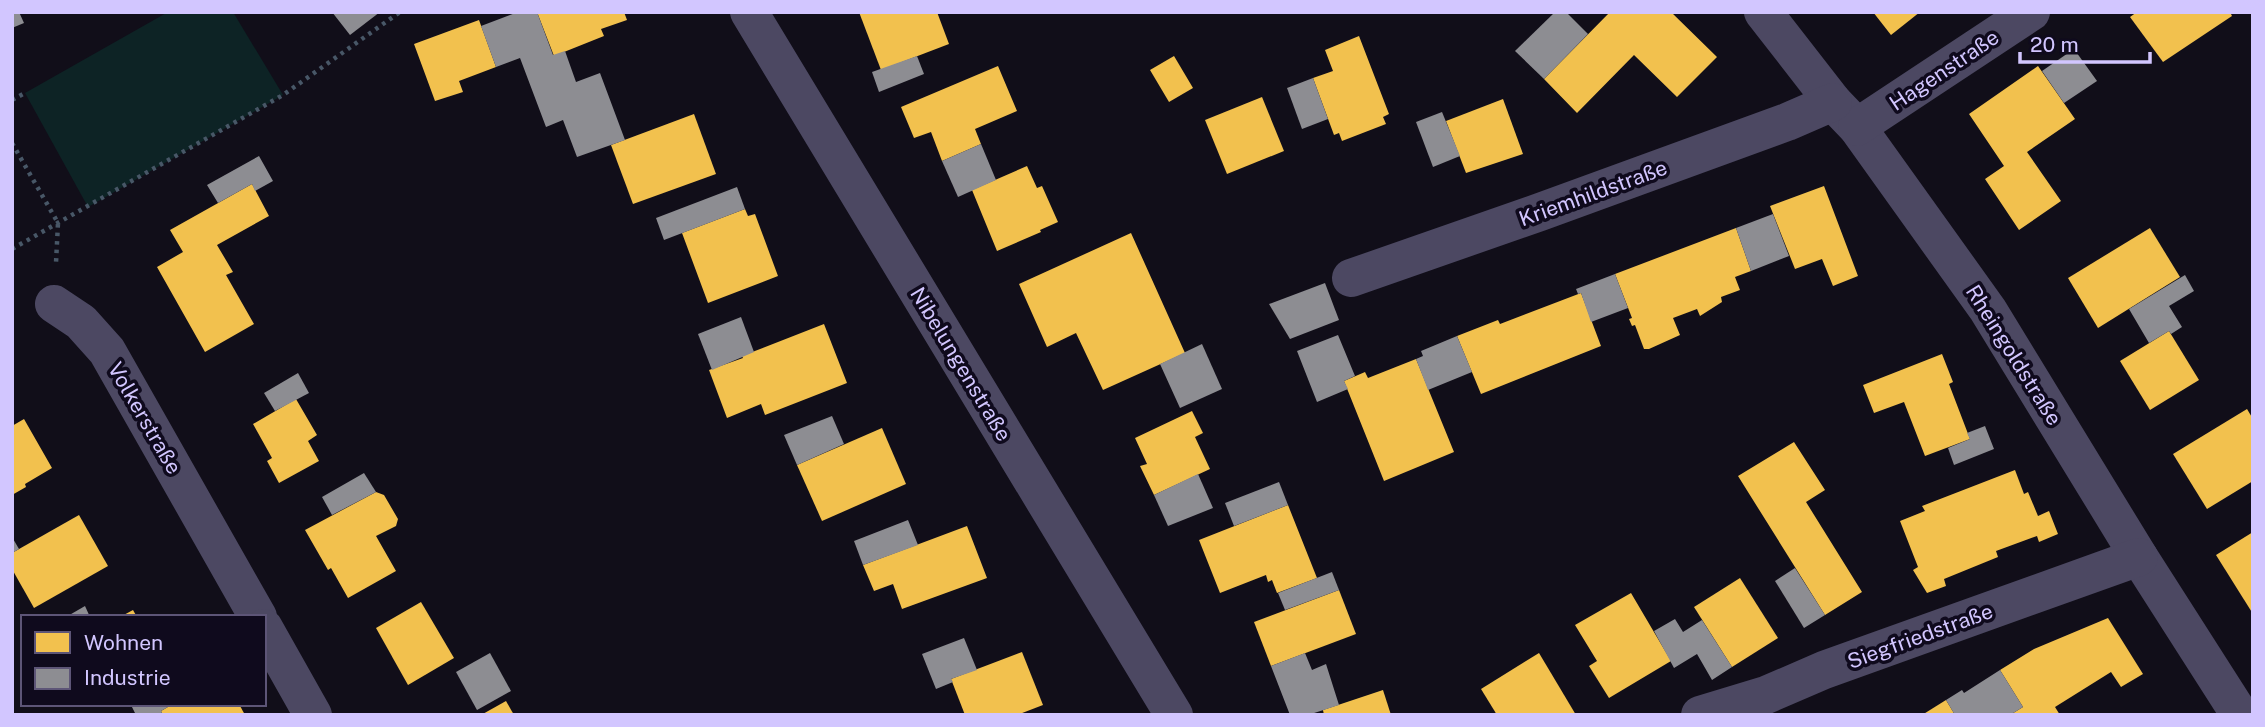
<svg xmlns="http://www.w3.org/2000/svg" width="2265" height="727" font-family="'Public Sans',sans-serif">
<rect width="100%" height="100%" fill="#110e19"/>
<path fill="#0d2325" d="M 168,12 L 233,12 L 283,95 L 88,207 L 25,93 Z"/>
<g fill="#f2c14e">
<path d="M 537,12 L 624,12 L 627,20 L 601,29 L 604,36 L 554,56 Z"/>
<path d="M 859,12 L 937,12 L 949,44 L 881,70 Z"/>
<path d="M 1610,12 L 1671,12 L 1717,57 L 1677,97 L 1634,55 L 1577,113 L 1544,79 Z"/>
<path d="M 1873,12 L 1920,12 L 1891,35 Z"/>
<path d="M 2137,12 L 2230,12 L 2232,16 L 2163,62 L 2130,17 Z"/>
<path d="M 479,20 L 496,67 L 459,81 L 463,92 L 435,101 L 414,44 Z"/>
<path d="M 1359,36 L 1389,114 L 1383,117 L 1386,124 L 1342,141 L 1339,133 L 1334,135 L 1313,78 L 1333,71 L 1325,50 Z"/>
<path d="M 1174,56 L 1193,88 L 1169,102 L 1150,70 Z"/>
<path d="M 998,66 L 1017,111 L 975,129 L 981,144 L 942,161 L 931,132 L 914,138 L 901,107 Z"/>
<path d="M 2038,66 L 2075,119 L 2027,152 L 2061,201 L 2019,230 L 1985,179 L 2004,166 L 1969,114 Z"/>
<path d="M 1262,97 L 1284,151 L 1227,174 L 1205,120 Z"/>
<path d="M 1503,99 L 1523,154 L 1466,173 L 1446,121 Z"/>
<path d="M 694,114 L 716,174 L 633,204 L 611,145 Z"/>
<path d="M 1027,166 L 1037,188 L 1042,186 L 1058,222 L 1040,230 L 1041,232 L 997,251 L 972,190 Z"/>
<path d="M 252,184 L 269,216 L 217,245 L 233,272 L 226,275 L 254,324 L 205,352 L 157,267 L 183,252 L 170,230 Z"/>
<path d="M 1824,186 L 1858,276 L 1833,286 L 1822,259 L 1795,269 L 1770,206 Z"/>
<path d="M 745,209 L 748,216 L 755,214 L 778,276 L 708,303 L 682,233 Z"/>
<path d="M 1736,228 L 1751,271 L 1735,277 L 1740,290 L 1721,297 L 1722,302 L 1700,316 L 1697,309 L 1673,318 L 1680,335 L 1649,349 L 1644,349 L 1635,325 L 1632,326 L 1629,319 L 1632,318 L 1615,274 Z"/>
<path d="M 2150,228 L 2180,277 L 2098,328 L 2068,278 Z"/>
<path d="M 1131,233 L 1185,353 L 1103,390 L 1076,333 L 1047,347 L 1019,284 Z"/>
<path d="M 1581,293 L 1601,346 L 1481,394 L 1457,336 L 1498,320 L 1500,324 Z"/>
<path d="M 824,324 L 847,383 L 765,415 L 761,404 L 727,418 L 709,370 L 743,358 L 742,356 Z"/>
<path d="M 2169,331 L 2199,380 L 2150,410 L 2120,361 Z"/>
<path d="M 1942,354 L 1953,382 L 1949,384 L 1970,439 L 1925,456 L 1904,402 L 1874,413 L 1863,385 Z"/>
<path d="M 1416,359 L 1454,452 L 1384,481 L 1344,381 L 1365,372 L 1368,378 Z"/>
<path d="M 296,399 L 317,435 L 308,441 L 319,461 L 279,483 L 267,461 L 272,458 L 253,424 Z"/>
<path d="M 2247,409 L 2253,419 L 2253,481 L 2207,509 L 2173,454 Z"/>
<path d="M 1192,411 L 1203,433 L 1195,437 L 1210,469 L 1154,495 L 1140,466 L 1147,464 L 1135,438 Z"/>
<path d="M 24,419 L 52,468 L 25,484 L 26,487 L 12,495 L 12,426 Z"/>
<path d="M 882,428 L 906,484 L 822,521 L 797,465 Z"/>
<path d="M 1794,442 L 1825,490 L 1806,502 L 1862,592 L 1825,615 L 1738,476 Z"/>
<path d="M 2015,470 L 2024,494 L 2028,492 L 2038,516 L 2049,511 L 2058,534 L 2039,542 L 2037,536 L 1996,551 L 1998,557 L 1944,579 L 1946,586 L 1927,593 L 1913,570 L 1918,567 L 1900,521 L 1925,511 L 1922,506 Z"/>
<path d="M 376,492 L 384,495 L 398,519 L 396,526 L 376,536 L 396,571 L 348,598 L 331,568 L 328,570 L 305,530 Z"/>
<path d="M 1288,505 L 1317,578 L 1277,593 L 1272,580 L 1268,582 L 1266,575 L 1220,593 L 1199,540 Z"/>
<path d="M 79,515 L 108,566 L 34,608 L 12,569 L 12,553 Z"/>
<path d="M 967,526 L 987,578 L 902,609 L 893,584 L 874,591 L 863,565 Z"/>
<path d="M 2253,532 L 2253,614 L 2216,555 Z"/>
<path d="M 1740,578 L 1778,638 L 1732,667 L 1694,607 Z"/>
<path d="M 1339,590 L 1356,634 L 1271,666 L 1254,622 Z"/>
<path d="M 1631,593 L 1671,661 L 1609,698 L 1589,666 L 1597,661 L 1575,625 Z"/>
<path d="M 421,602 L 454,658 L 408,685 L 376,628 Z"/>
<path d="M 133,610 L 137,617 L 120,617 Z"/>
<path d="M 2108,618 L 2143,674 L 2121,687 L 2111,672 L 2055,707 L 2060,715 L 2010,715 L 2023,707 L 2000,670 L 2034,649 Z"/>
<path d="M 1022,652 L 1043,705 L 1017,715 L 965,715 L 951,679 Z"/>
<path d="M 1539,653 L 1576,715 L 1497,715 L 1481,689 Z"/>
<path d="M 1383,690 L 1391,715 L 1324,715 L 1323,710 Z"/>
<path d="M 1946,700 L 1955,715 L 1922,715 Z"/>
<path d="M 506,701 L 514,715 L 481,715 Z"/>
<path d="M 173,704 L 239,704 L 245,715 L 163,715 L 161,711 Z"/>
</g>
<g fill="#8d8d92">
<path d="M 12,12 L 19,12 L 24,23 L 12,28 Z"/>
<path d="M 332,12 L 380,12 L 350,35 Z"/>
<path d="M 518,12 L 537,12 L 553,55 L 565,51 L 576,82 L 600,73 L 625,140 L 577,157 L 563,120 L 546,127 L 520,58 L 496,67 L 481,26 Z"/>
<path d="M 1555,12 L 1566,12 L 1588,34 L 1544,79 L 1515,51 Z"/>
<path d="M 2074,49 L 2097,81 L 2064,103 L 2042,71 Z"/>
<path d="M 917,56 L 924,74 L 879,92 L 872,72 Z"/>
<path d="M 1313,78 L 1328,119 L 1302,129 L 1287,88 Z"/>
<path d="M 1442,112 L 1460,156 L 1433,167 L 1416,122 Z"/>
<path d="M 981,144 L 996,180 L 958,197 L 942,161 Z"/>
<path d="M 259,156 L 273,181 L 255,191 L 252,184 L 218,203 L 207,185 Z"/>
<path d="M 737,187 L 745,209 L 664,240 L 656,218 Z"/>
<path d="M 1773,214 L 1789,256 L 1751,271 L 1736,228 Z"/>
<path d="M 1615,274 L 1628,308 L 1591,322 L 1581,293 L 1578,294 L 1576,289 Z"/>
<path d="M 2185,275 L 2194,291 L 2169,306 L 2182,327 L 2171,334 L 2169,331 L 2149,343 L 2129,309 Z"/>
<path d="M 1325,283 L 1339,320 L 1290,339 L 1269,304 Z"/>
<path d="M 741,317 L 754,352 L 712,370 L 698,334 Z"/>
<path d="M 1338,335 L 1355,376 L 1344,381 L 1348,389 L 1317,402 L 1297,351 Z"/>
<path d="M 1457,336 L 1472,372 L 1428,390 L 1416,359 L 1423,356 L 1421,351 Z"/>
<path d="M 1202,344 L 1222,389 L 1180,408 L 1160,364 Z"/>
<path d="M 298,373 L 309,393 L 275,411 L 264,393 Z"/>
<path d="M 832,416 L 844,444 L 797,465 L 784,435 Z"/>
<path d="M 1985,426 L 1994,449 L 1954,465 L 1948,448 L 1970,439 L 1967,433 Z"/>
<path d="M 364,473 L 376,492 L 332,515 L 322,497 Z"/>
<path d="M 1198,474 L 1213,508 L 1168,526 L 1154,495 Z"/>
<path d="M 1279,482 L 1288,505 L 1234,526 L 1225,503 Z"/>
<path d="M 908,520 L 918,545 L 863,565 L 854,541 Z"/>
<path d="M 12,537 L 19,549 L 12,553 Z"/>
<path d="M 1795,568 L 1825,615 L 1804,628 L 1775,581 Z"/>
<path d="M 1332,572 L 1339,590 L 1285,610 L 1278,593 Z"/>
<path d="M 85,606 L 90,617 L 66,617 Z"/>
<path d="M 1675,619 L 1683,632 L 1702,620 L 1732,667 L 1712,680 L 1697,654 L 1674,668 L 1654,631 Z"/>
<path d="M 964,638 L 977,670 L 951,679 L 953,682 L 936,689 L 922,654 Z"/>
<path d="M 490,653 L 511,691 L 477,710 L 456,672 Z"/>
<path d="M 1305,653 L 1312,670 L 1326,664 L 1339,705 L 1308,715 L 1290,715 L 1271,666 Z"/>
<path d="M 2000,670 L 2023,707 L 2010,715 L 1955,715 L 1946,700 L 1962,690 L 1964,693 Z"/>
<path d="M 133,704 L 173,704 L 161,711 L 162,713 L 160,715 L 136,715 L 131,705 Z"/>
</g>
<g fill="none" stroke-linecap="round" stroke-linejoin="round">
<g stroke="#485767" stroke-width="4.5" stroke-dasharray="3.5 5" stroke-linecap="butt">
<path d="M 12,100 L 25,93"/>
<path d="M 12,143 L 58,223 L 56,263"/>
<path d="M 12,249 L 283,95 L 400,12"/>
</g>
<g stroke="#4c4862" stroke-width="38">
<path d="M 749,12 L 1174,715"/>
<path d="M 1763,12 L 1833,102 L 1857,127 L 1988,310 L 2139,557 L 2240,715"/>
<path d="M 1857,127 L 2031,12"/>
<path d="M 1351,278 L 1540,212 L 1787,122 L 1833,102"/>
<path d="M 54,304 L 81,322 L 107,351 L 258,617"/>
<path d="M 264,628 L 313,715"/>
<path d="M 1700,715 L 1766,695 L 1824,670 L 2139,557"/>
</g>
</g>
<g text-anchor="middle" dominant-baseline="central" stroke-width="7" stroke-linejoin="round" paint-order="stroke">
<g font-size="21" fill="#d2c6ff" stroke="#0f0a1d">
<text transform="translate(1944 70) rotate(-34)">Hagenstraße</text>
<text transform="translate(1593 193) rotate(-20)">Kriemhildstraße</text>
<text transform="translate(2014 355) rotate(58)">Rheingoldstraße</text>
<text transform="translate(961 364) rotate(59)">Nibelungenstraße</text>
<text transform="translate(145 418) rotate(60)">Volkerstraße</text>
<text transform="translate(1920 636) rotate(-20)">Siegfriedstraße</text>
</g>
</g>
<rect width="2265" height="727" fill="none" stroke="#d2c6ff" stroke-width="28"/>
<rect x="21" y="615" width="245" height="91" fill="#0f0a1d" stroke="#5d5577" stroke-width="2"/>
<rect x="35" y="632" width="35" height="21" fill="#f2c14e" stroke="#5d5577" stroke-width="2"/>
<text x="84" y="650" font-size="21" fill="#d2c6ff">Wohnen</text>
<rect x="35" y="668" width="35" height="21" fill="#8d8d92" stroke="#5d5577" stroke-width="2"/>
<text x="84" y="685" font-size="21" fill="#d2c6ff">Industrie</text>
<path d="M2020 52v10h130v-10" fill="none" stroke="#d2c6ff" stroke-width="3.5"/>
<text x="2030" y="52" font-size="21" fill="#d2c6ff" stroke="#0f0a1d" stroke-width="5" paint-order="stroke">20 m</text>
</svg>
